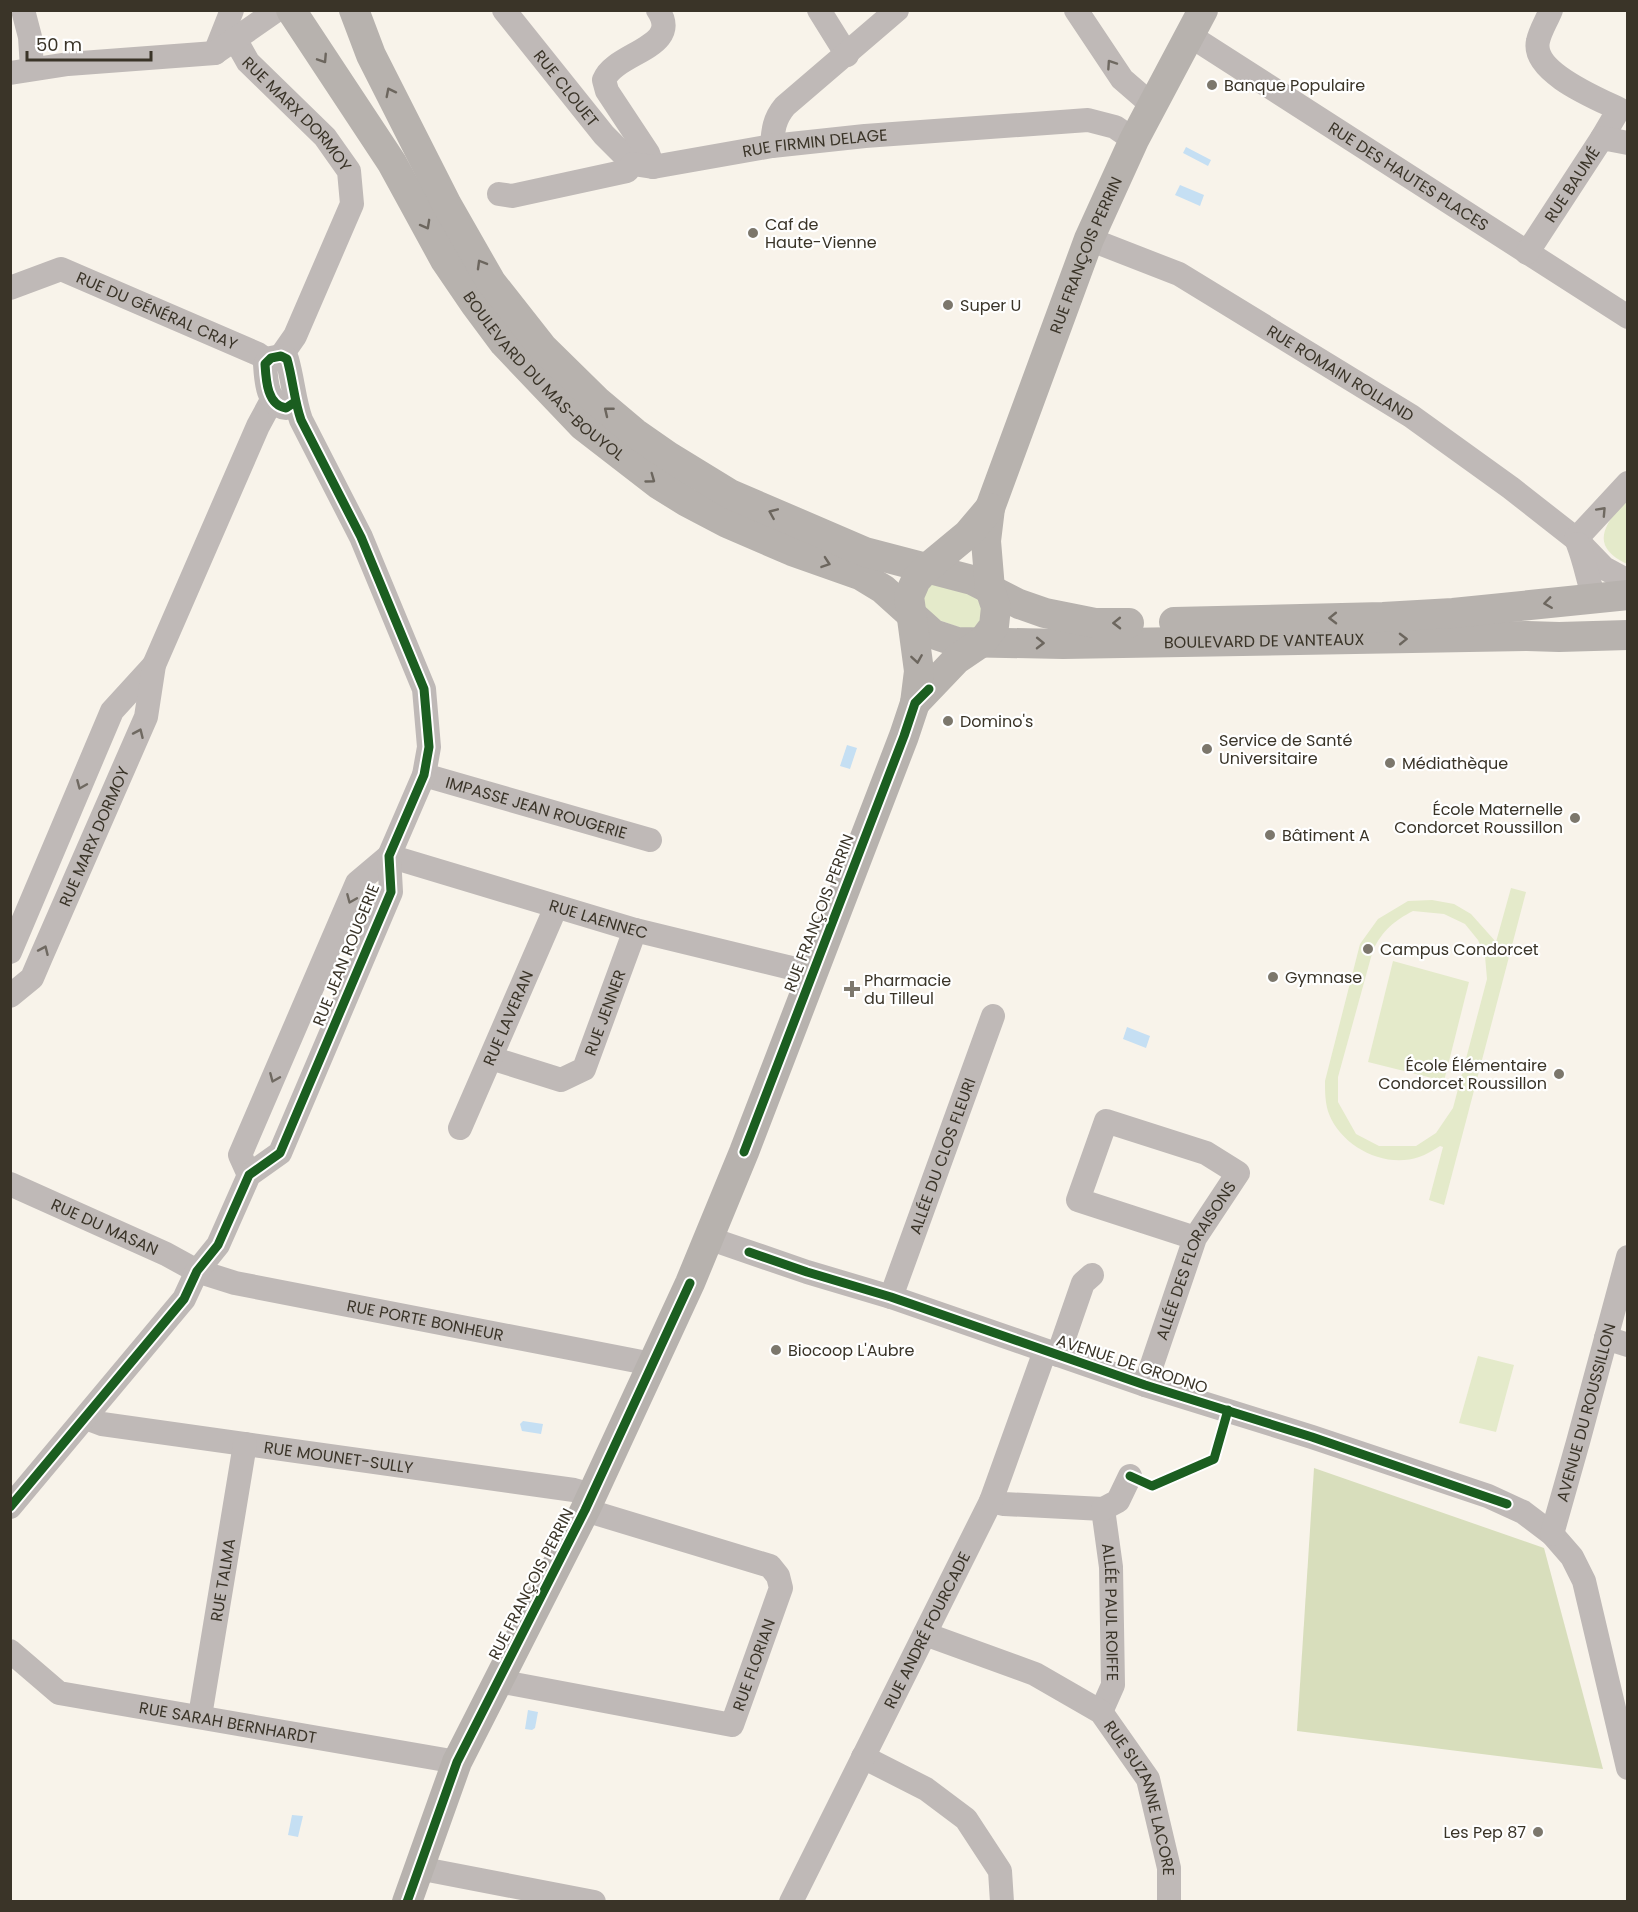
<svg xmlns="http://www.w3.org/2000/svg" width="1638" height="1912" font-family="Poppins,sans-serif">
<rect width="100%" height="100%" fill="#f8f3ea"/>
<g fill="#e4eaca" fill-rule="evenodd">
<path d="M 1627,499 L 1627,564 C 1588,546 1605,523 1627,499 Z"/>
<path d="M 931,582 L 978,593 L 985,613 L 973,632 L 927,616 L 921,593 Z"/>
<path d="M 1511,888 L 1526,892 L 1444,1205 L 1429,1200 L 1443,1147 L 1440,1146 C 1433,1150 1426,1155 1419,1157 C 1385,1169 1342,1147 1329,1114 C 1325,1103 1325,1092 1325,1081 L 1360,944 L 1378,919 L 1408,901 L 1432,900 L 1454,904 L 1471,914 L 1496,942 ZM 1413,911 L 1444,914 L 1465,924 L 1478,940 L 1485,956 L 1487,979 L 1453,1108 L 1436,1133 L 1416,1146 L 1379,1146 L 1356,1134 L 1338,1102 L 1338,1077 L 1373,950 C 1383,930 1394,921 1413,911 Z"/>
<path d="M 1393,961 L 1469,982 L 1444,1081 L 1368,1062 Z"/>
<path d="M 1478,1356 L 1514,1365 L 1496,1432 L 1459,1423 Z"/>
</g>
<path fill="#d8debc" d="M 1314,1468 L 1544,1548 L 1603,1769 L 1297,1731 Z"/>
<g fill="#c5dff3">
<path d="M 1186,147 L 1211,160 L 1208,166 L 1183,153 Z"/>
<path d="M 1180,185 L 1204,195 L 1200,206 L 1175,195 Z"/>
<path d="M 847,745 L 857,748 L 850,769 L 840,766 Z"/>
<path d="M 1127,1027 L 1150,1036 L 1146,1048 L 1123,1039 Z"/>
<path d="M 523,1421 L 543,1424 L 541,1434 L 522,1431 L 520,1424 Z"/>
<path d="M 528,1710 L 538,1712 L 535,1728 L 532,1730 L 525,1729 Z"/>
<path d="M 292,1815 L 303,1816 L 298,1837 L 288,1835 Z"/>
</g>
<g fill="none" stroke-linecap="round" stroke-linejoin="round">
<g stroke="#bfb9b7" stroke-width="24">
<path d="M 23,10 L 30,37 L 32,68"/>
<path id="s1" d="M 504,10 L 604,135 L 633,164"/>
<path d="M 819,10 L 847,55"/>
<path d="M 1076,10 L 1122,79 L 1152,105"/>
<path d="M 1551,10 C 1547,20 1540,31 1538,41 C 1531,72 1596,98 1619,109 L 1602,138"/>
<path id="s2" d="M 1189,35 L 1628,317"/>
<path id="s3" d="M 235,39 L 248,62 L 325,137 L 349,171 L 352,204 L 295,336 L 281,356"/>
<path d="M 215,53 L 232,10"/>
<path d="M 10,73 L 68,64 L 215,53 L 277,10"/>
<path d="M 772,146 C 773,130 774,119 785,106 L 897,10"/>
<path d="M 653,167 L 648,153 L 607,91 L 604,80 C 615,52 683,48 658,10"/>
<path id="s4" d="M 499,194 L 512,196 L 627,171 L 633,164 L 653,167 L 772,146 L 865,136 L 1088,120 L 1115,127 L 1134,140"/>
<path id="s5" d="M 1089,239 L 1179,274 L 1411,416 L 1511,488 L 1576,539 L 1604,568 L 1628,581"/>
<path id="s6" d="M 1527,253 L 1602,138 L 1628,143"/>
<path id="s7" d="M 10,288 L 61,269 L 258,354 L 268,361"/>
<path d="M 1576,539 L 1628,483"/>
<path d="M 1578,544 C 1585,562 1588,580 1594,598"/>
<path id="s8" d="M 424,775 L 650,840"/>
<path id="s9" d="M 389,856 L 635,930 L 812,973"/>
<path d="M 10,952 L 112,711 L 154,665"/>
<path id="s10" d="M 10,996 L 32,978 L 41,957 L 146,717 L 154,665 L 258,426 L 272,400"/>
<path id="s11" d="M 491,1058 L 561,1080 L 584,1069 L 635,930"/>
<path id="s12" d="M 460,1128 L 556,907"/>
<path d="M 249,1175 L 240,1155 L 357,883 L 389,856"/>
<path id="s13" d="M 10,1184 L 166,1254 L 197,1271 L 235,1283 L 652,1364"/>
<path d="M 708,1238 L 807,1272 L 891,1297 L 1145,1385 L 1312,1437 L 1488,1496 L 1523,1512 L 1552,1534 L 1572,1557 L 1584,1581 L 1628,1768"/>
<path id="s14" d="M 891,1297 L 993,1016"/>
<path d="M 1606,1338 L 1628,1345"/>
<path d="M 1058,1355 L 1083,1283 L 1092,1275"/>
<path id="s15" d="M 1145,1385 L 1195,1238 L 1238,1173 L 1206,1153 L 1106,1121 L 1078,1200 L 1195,1238"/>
<path id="s16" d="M 86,1418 L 102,1424 L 574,1490 L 592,1495"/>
<path id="s17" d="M 991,1501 L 1004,1504 L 1103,1509 L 1111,1567 L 1113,1685 L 1101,1712"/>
<path d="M 10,1507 L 184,1299 L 197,1271 L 218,1245 L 249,1175 L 280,1153 L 391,892 L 389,856 L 424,775 L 429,747 L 424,689 L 361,537 L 301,420 C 294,400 293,380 287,359 L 281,356 L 271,358 L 265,364 C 266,380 267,405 286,408 L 295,402"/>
<path d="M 1103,1509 L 1118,1501 L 1130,1476"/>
<path id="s18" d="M 1552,1534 L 1578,1442 L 1628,1257"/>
<path id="s19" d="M 925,1634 L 1035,1674 L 1101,1712 L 1148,1779 L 1169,1868 L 1169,1902"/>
<path id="s20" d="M 10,1651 L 59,1693 L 457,1762"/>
<path id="s21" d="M 498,1681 L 732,1725 L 781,1588 L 778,1576 L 770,1566 L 585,1510"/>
<path id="s22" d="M 200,1716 L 245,1444"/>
<path d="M 863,1757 L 926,1789 L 966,1819 L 1000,1871 L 1002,1902"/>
<path d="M 418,1868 L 594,1902"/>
<path id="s23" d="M 791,1902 L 991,1501 L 1045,1351"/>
</g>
<g stroke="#b7b2ae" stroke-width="30">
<path id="s24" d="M 291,10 L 392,163 L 445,260 L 475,304 L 504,343 L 583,426 L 658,484 L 687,502 L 727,523 L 792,551 L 860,575 L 883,589 L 933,634 L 957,642 L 1063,644 L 1527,636 L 1559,637 L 1628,635"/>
<path d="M 354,10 L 371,55 L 447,205 L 491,282 L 543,348 L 597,401 L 635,433 L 668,456 L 730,494 L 865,552 L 972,580 L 1019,604 L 1045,613 L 1095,623 L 1129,623"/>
<path d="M 1174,622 L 1383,617 L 1453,613 L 1628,595"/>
<path id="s25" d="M 915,703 L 957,659 L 982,642 L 994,626 L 996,607 L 990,589 L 986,541 L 990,508 L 1089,239 L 1134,140 L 1203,10"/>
<path d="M 407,1902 L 457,1762 L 585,1510 L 690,1283 L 744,1152 L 904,736 L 915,703 L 919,671 L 909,596 L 916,580 L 927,568 L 968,534 L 990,508"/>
</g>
<defs>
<g id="cycleway">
<path d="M 744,1152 L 904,736 L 915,703 L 929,689"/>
<path d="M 749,1252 L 807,1272 L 891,1297 L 1145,1385 L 1312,1437 L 1507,1504"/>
<path d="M 1130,1476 L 1152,1486 L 1214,1459 L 1228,1410"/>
<path d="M 10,1507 L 184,1299 L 197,1271 L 218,1245 L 249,1175 L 280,1153 L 391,892 L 389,856 L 424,775 L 429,747 L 424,689 L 361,537 L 301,420 C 294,400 293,380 287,359 L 281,356 L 271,358 L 265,364 C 266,380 267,405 286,408 L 295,402"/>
<path d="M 407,1902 L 457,1762 L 585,1510 L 690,1283"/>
</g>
</defs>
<use href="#cycleway" stroke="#fff" stroke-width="13"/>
<use href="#cycleway" stroke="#1b5e20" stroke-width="9"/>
</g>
<defs><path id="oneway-chevron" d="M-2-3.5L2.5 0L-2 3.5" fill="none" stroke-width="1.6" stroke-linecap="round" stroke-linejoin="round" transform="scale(1.5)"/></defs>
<g stroke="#6c665e">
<use href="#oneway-chevron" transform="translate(323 59) rotate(57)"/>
<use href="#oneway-chevron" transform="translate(390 92) rotate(-117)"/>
<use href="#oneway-chevron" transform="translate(426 225) rotate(61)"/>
<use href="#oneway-chevron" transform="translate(481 264) rotate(-120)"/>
<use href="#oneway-chevron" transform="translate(608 411) rotate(-141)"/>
<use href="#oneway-chevron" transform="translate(651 479) rotate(36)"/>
<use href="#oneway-chevron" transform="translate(773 513) rotate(-157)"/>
<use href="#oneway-chevron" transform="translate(826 563) rotate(19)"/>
<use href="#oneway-chevron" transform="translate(1548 603) rotate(172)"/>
<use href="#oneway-chevron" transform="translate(1333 618) rotate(179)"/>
<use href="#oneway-chevron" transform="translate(1117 623) rotate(179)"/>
<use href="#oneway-chevron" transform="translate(1403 639) rotate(-1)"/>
<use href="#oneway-chevron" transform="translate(1040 643) rotate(1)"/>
<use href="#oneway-chevron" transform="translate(917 659) rotate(81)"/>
</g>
<g stroke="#6f6961">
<use href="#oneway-chevron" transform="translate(1111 64) rotate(-124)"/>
<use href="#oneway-chevron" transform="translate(1602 511) rotate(-47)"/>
<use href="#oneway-chevron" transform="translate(139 733) rotate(-66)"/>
<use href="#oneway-chevron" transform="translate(81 785) rotate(113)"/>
<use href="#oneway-chevron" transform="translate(351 899) rotate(113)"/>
<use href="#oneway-chevron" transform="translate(44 950) rotate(-66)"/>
<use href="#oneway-chevron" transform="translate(274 1078) rotate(113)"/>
</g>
<g fill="#7c776c" stroke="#fff" stroke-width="2">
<circle cx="1212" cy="85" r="6"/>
<circle cx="753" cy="233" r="6"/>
<circle cx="948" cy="305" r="6"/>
<circle cx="948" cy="721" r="6"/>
<circle cx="1207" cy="749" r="6"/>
<circle cx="1390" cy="763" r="6"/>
<circle cx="1575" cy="818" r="6"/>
<circle cx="1270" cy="835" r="6"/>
<circle cx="1368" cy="949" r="6"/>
<circle cx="1273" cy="977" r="6"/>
<path d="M849 980h6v6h6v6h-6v6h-6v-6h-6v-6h6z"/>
<circle cx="1559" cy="1074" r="6"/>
<circle cx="776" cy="1350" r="6"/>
<circle cx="1538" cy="1832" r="6"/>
</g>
<g text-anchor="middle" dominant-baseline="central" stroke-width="4.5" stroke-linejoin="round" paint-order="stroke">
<g font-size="16" fill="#3a3428" stroke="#fff" text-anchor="start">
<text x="1224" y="85">Banque Populaire</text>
<text x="765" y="224">Caf de<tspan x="765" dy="18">Haute-Vienne</tspan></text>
<text x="960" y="305">Super U</text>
<text x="960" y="721">Domino's</text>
<text x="1219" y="740">Service de Santé<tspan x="1219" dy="18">Universitaire</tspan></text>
<text x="1402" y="763">Médiathèque</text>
<text x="1563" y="809" text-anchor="end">École Maternelle<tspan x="1563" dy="18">Condorcet Roussillon</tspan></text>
<text x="1282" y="835">Bâtiment A</text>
<text x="1380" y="949">Campus Condorcet</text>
<text x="1285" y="977">Gymnase</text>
<text x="864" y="980">Pharmacie<tspan x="864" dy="18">du Tilleul</tspan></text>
<text x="1547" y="1065" text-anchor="end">École Élémentaire<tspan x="1547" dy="18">Condorcet Roussillon</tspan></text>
<text x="788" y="1350">Biocoop L'Aubre</text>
<text x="1526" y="1832" text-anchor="end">Les Pep 87</text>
</g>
<g font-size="16" fill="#3a3428" stroke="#fff">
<text stroke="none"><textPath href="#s1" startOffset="100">RUE CLOUET</textPath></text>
<text stroke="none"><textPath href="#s3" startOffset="98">RUE MARX DORMOY</textPath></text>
<text stroke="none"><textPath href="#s4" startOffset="324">RUE FIRMIN DELAGE</textPath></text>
<text stroke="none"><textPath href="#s2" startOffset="261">RUE DES HAUTES PLACES</textPath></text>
<text stroke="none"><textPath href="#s6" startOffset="82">RUE BAUMÉ</textPath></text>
<text stroke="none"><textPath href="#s25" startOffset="501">RUE FRANÇOIS PERRIN</textPath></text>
<text stroke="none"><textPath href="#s7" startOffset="159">RUE DU GÉNÉRAL CRAY</textPath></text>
<text stroke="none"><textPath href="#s24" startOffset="447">BOULEVARD DU MAS-BOUYOL</textPath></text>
<text stroke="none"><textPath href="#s5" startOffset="286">RUE ROMAIN ROLLAND</textPath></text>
<text stroke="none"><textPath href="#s24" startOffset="1254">BOULEVARD DE VANTEAUX</textPath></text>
<text stroke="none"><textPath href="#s8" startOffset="117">IMPASSE JEAN ROUGERIE</textPath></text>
<text stroke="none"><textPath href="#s10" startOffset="183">RUE MARX DORMOY</textPath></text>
<text transform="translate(819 913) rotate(-69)">RUE FRANÇOIS PERRIN</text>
<text stroke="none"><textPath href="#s9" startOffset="219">RUE LAENNEC</textPath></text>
<text transform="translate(346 955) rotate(-68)">RUE JEAN ROUGERIE</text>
<text stroke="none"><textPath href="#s11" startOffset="159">RUE JENNER</textPath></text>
<text stroke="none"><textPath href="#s12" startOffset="120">RUE LAVERAN</textPath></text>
<text stroke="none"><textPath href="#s14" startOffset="150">ALLÉE DU CLOS FLEURI</textPath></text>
<text stroke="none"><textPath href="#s13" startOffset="104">RUE DU MASAN</textPath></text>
<text stroke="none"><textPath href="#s15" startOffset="135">ALLÉE DES FLORAISONS</textPath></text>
<text stroke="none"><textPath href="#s13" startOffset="440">RUE PORTE BONHEUR</textPath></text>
<text transform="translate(1132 1364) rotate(18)">AVENUE DE GRODNO</text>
<text stroke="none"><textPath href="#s18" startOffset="126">AVENUE DU ROUSSILLON</textPath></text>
<text stroke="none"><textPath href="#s16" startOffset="256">RUE MOUNET-SULLY</textPath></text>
<text stroke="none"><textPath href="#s22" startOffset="138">RUE TALMA</textPath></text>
<text transform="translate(531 1584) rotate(-63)">RUE FRANÇOIS PERRIN</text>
<text stroke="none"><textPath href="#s17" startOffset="216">ALLÉE PAUL ROIFFE</textPath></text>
<text stroke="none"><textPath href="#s23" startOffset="304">RUE ANDRÉ FOURCADE</textPath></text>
<text stroke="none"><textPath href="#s21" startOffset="302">RUE FLORIAN</textPath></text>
<text stroke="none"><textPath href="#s20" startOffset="236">RUE SARAH BERNHARDT</textPath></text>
<text stroke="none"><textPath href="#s19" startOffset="290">RUE SUZANNE LACORE</textPath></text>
</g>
</g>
<rect width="1638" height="1912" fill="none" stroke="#3a3428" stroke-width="24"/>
<path d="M27 51v9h124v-9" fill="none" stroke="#3a3428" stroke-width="3"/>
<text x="36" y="51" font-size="18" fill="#3a3428" stroke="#ffffff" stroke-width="4.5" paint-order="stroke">50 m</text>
</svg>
